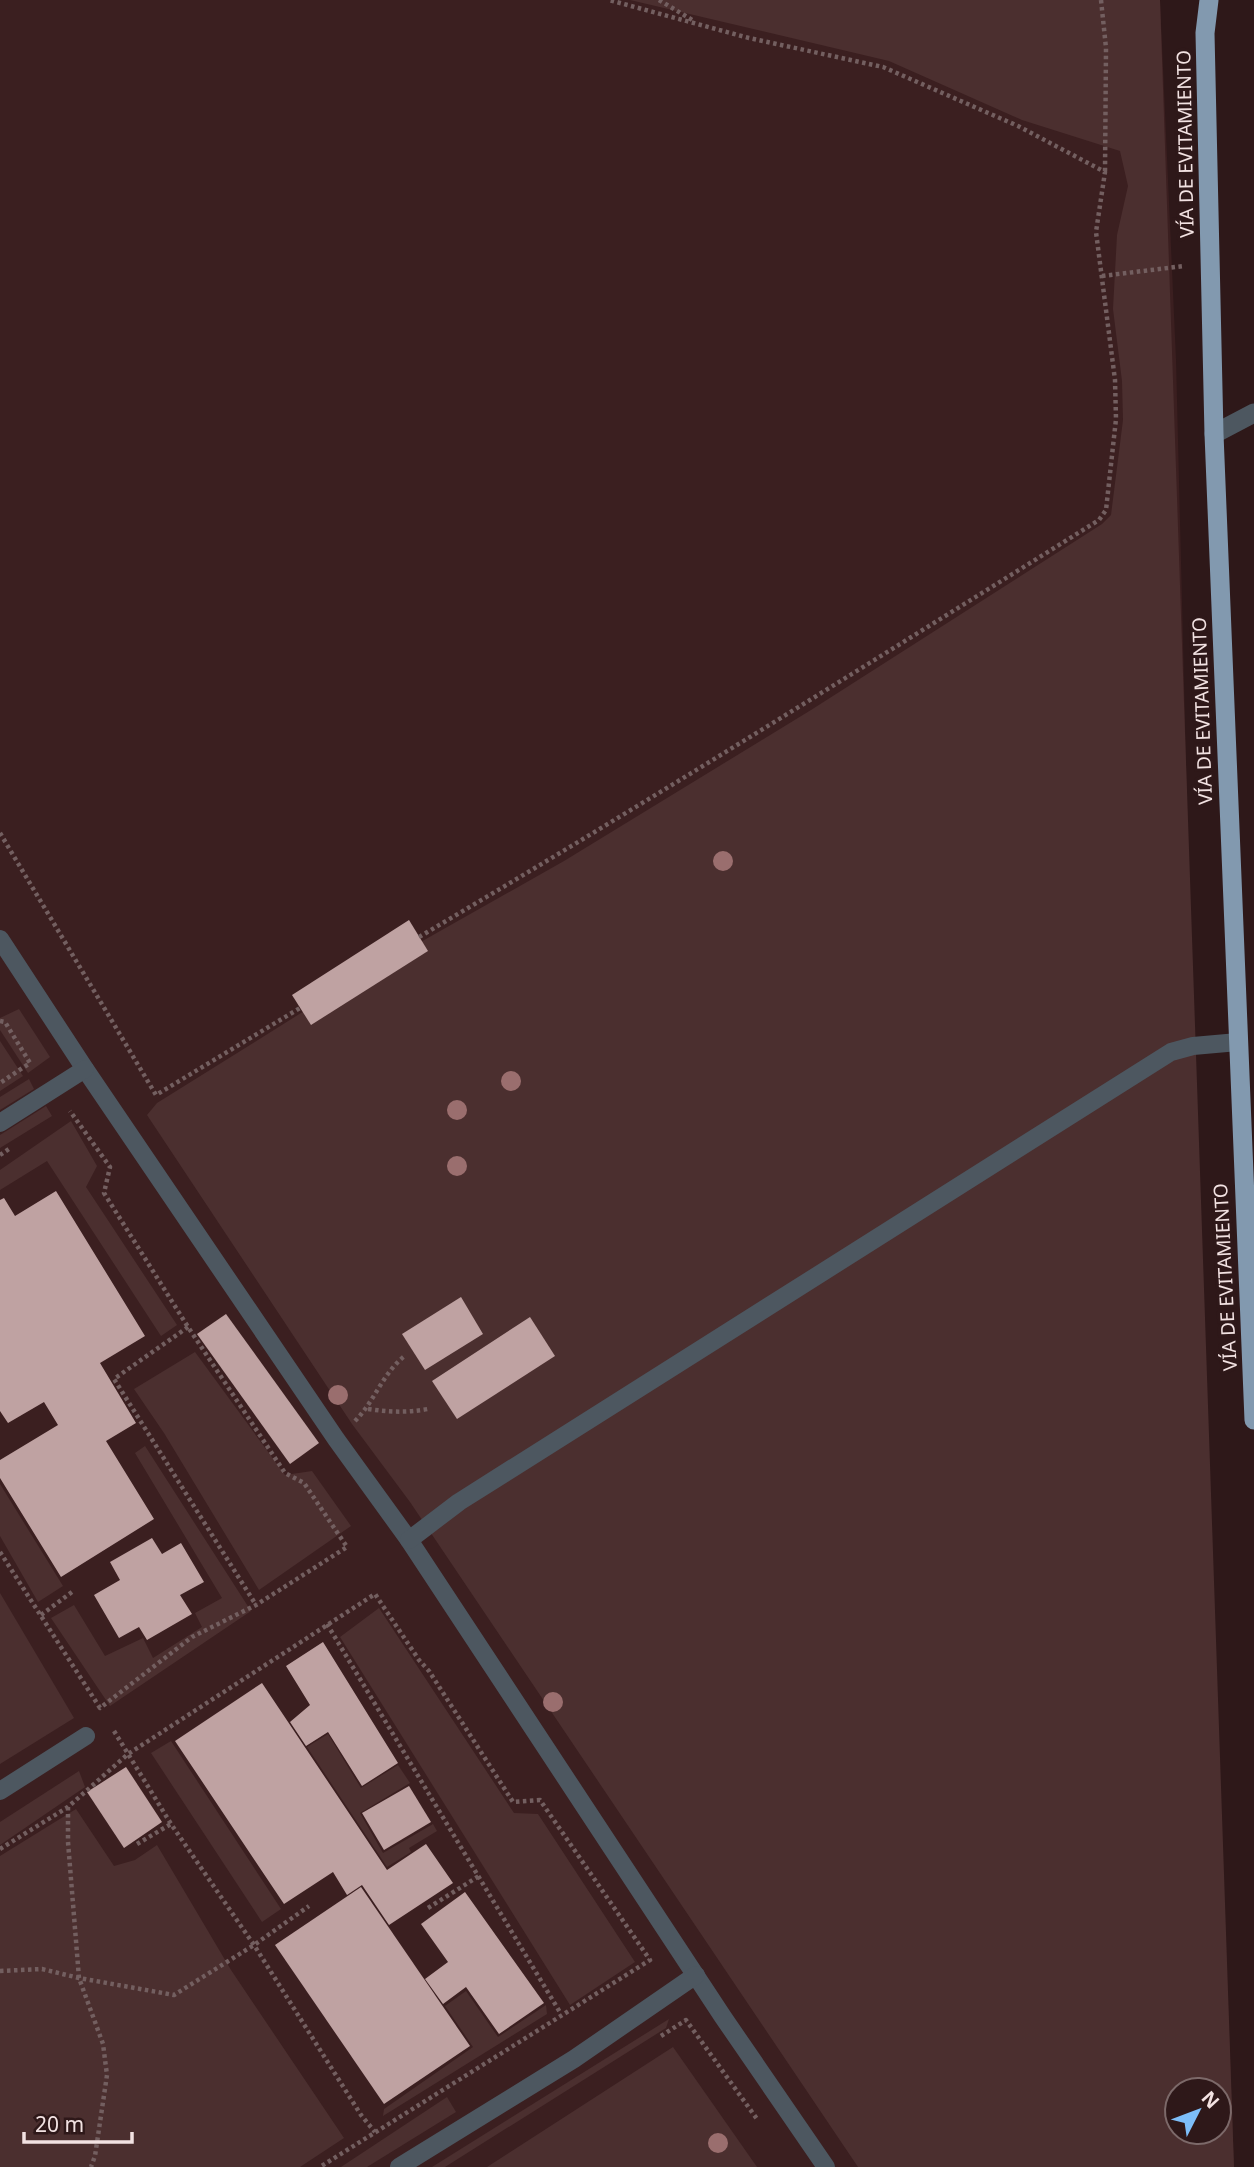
<svg xmlns="http://www.w3.org/2000/svg" width="1254" height="2167" font-family="'Noto Sans',sans-serif">
<rect width="100%" height="100%" fill="#2e1819"/>
<path fill="#3b1f20" fill-rule="evenodd" d="M 0,0 L 1160,0 L 1176,359 L 1193,1046 L 1234,2167 L 0,2167 ZM 1177,2090 L 1219,2090 L 1219,2132 L 1177,2132 Z"/>
<g fill="#4b2f2f" fill-rule="evenodd">
<path d="M 630,0 L 1160,0 L 1234,2167 L 858,2167 L 410,1502 L 352,1424 L 147,1115 L 157,1103 L 357,978 L 564,861 L 811,710 L 1102,524 L 1111,515 L 1123,420 L 1122,381 L 1113,309 L 1117,235 L 1128,186 L 1120,151 L 1022,120 L 889,61 ZM 1177,2090 L 1219,2090 L 1219,2132 L 1177,2132 Z"/>
<path d="M 19,1009 L 50,1057 L 28,1073 L 0,1030 L 0,1018 Z"/>
<path d="M 0,1041 L 23,1076 L 0,1091 Z"/>
<path d="M 29,1079 L 34,1089 L 0,1110 L 0,1097 Z"/>
<path d="M 46,1106 L 52,1116 L 0,1148 L 0,1135 Z"/>
<path d="M 71,1121 L 97,1166 L 86,1187 L 177,1325 L 161,1336 L 47,1161 L 0,1190 L 0,1170 Z"/>
<path d="M 195,1352 L 285,1475 L 312,1471 L 351,1526 L 259,1590 L 164,1433 L 134,1389 Z"/>
<path d="M 145,1446 L 251,1611 L 110,1706 L 51,1618 L 74,1605 L 105,1656 L 143,1638 L 153,1658 L 202,1627 L 195,1613 L 222,1598 L 135,1453 Z"/>
<path d="M 0,1484 L 63,1586 L 38,1602 L 0,1536 Z"/>
<path d="M 0,1593 L 74,1718 L 0,1764 Z"/>
<path d="M 379,1608 L 514,1813 L 538,1814 L 635,1962 L 570,2005 L 340,1637 Z"/>
<path d="M 328,1734 L 361,1788 L 398,1765 L 410,1783 L 360,1813 L 383,1853 L 433,1824 L 437,1831 L 409,1848 L 411,1852 L 387,1867 L 307,1747 Z"/>
<path d="M 171,1741 L 281,1909 L 262,1922 L 151,1753 Z"/>
<path d="M 79,1771 L 85,1787 L 0,1845 L 0,1822 Z"/>
<path d="M 76,1809 L 114,1866 L 135,1860 L 157,1845 L 231,1970 L 344,2138 L 300,2167 L 0,2167 L 0,1856 Z"/>
<path d="M 466,1991 L 498,2037 L 546,2005 L 547,2014 L 383,2116 L 384,2109 L 473,2047 L 445,2006 Z"/>
<path d="M 669,2019 L 666,2028 L 445,2167 L 432,2167 Z"/>
<path d="M 673,2047 L 757,2167 L 487,2167 Z"/>
<path d="M 447,2097 L 456,2112 L 367,2167 L 341,2167 Z"/>
</g>
<g fill="#bfa2a2">
<path d="M 409,920 L 428,951 L 311,1025 L 292,995 Z"/>
<path d="M 56,1191 L 145,1336 L 100,1363 L 136,1423 L 106,1441 L 154,1519 L 61,1577 L 0,1478 L 0,1460 L 58,1425 L 44,1402 L 8,1423 L 0,1411 L 0,1200 L 4,1198 L 15,1216 Z"/>
<path d="M 461,1297 L 483,1334 L 425,1370 L 402,1334 Z"/>
<path d="M 226,1314 L 319,1443 L 290,1464 L 197,1334 Z"/>
<path d="M 530,1317 L 555,1356 L 457,1419 L 432,1381 Z"/>
<path d="M 152,1538 L 162,1554 L 181,1543 L 204,1582 L 180,1595 L 192,1614 L 147,1640 L 139,1627 L 119,1638 L 94,1595 L 120,1580 L 110,1562 Z"/>
<path d="M 323,1642 L 398,1763 L 362,1786 L 328,1732 L 306,1746 L 290,1722 L 310,1705 L 286,1666 Z"/>
<path d="M 262,1683 L 387,1870 L 426,1844 L 453,1883 L 389,1925 L 362,1885 L 347,1895 L 333,1872 L 284,1904 L 175,1741 Z"/>
<path d="M 126,1767 L 162,1822 L 124,1848 L 87,1792 Z"/>
<path d="M 409,1786 L 431,1822 L 384,1850 L 362,1813 Z"/>
<path d="M 361,1887 L 470,2046 L 384,2104 L 275,1945 Z"/>
<path d="M 465,1892 L 544,2003 L 499,2034 L 466,1987 L 443,2004 L 425,1979 L 448,1962 L 421,1924 Z"/>
</g>
<g fill="none" stroke-linecap="round" stroke-linejoin="round">
<g stroke="#735f60" stroke-width="4.5" stroke-dasharray="3.5 3.5" stroke-linecap="butt">
<path d="M 659,0 L 694,21"/>
<path d="M 1101,0 L 1106,48 L 1105,172"/>
<path d="M 1102,276 L 1184,266"/>
<path d="M 0,833 L 156,1095 L 300,1008"/>
<path d="M 419,937 C 648,802 873,661 1099,520 L 1106,510 L 1116,419 L 1115,380 L 1096,232 L 1105,172 L 1018,126 L 883,67 L 749,38 L 609,0"/>
<path d="M 0,1021 L 5,1022 L 30,1063 L 0,1083"/>
<path d="M 0,1155 L 9,1149"/>
<path d="M 188,1327 L 114,1379 L 256,1605"/>
<path d="M 368,1409 C 389,1412 406,1413 428,1409"/>
<path d="M 355,1421 C 375,1401 383,1372 406,1355"/>
<path d="M 0,1552 L 100,1708 L 192,1637 L 256,1605 L 347,1547 L 304,1483 L 285,1473 L 188,1327 L 104,1193 L 110,1167 L 70,1111"/>
<path d="M 41,1615 L 72,1592"/>
<path d="M 327,1624 L 561,2014"/>
<path d="M 114,1731 L 171,1824 L 254,1945 L 361,2115 L 375,2132"/>
<path d="M 68,1807 L 68,1842 L 79,1978 L 103,2044 L 107,2075 L 95,2156 L 91,2167"/>
<path d="M 137,1844 L 171,1824"/>
<path d="M 0,1849 L 68,1807 L 128,1754 L 375,1594 L 419,1660 L 429,1671 L 513,1802 L 540,1800 L 650,1960 L 320,2167"/>
<path d="M 428,1908 L 479,1876"/>
<path d="M 0,1971 L 42,1969 L 79,1978 L 174,1995 L 254,1945 L 309,1906"/>
<path d="M 661,2036 L 686,2020 L 757,2119"/>
</g>
<g stroke="#4d5760" stroke-width="18">
<path d="M 0,939 L 85,1069 L 336,1439 L 409,1540 L 723,2017 L 826,2167"/>
<path d="M 0,1123 L 85,1069"/>
<path d="M 409,1540 L 459,1502 L 1171,1052 L 1193,1046 L 1238,1042"/>
<path d="M 0,1791 L 86,1736"/>
<path d="M 399,2167 L 574,2059 L 696,1975"/>
</g>
<path stroke="#4d5760" stroke-width="19" d="M 1214,434 L 1254,413"/>
<path stroke="#8299af" stroke-width="19" d="M 1209,0 L 1205,33 L 1214,434 L 1254,1420"/>
</g>
<g fill="#9a6e6e">
<circle cx="723" cy="861" r="10"/>
<circle cx="511" cy="1081" r="10"/>
<circle cx="457" cy="1110" r="10"/>
<circle cx="457" cy="1166" r="10"/>
<circle cx="338" cy="1395" r="10"/>
<circle cx="553" cy="1702" r="10"/>
<circle cx="718" cy="2143" r="10"/>
</g>
<g text-anchor="middle" dominant-baseline="central" stroke-width="7" stroke-linejoin="round" paint-order="stroke">
<g font-size="19" fill="#f2e2e2" stroke="#2e1819">
<text transform="translate(1185 144) rotate(-91)">VÍA DE EVITAMIENTO</text>
<text transform="translate(1202 711) rotate(-92)">VÍA DE EVITAMIENTO</text>
<text transform="translate(1225 1277) rotate(-93)">VÍA DE EVITAMIENTO</text>
</g>
</g>
<g transform="translate(1198 2111) rotate(48)"><circle r="33" fill="#2e1819" stroke="#7c6969" stroke-width="2"/>
<path d="M0-5L12 26L0 18L-12 26Z" fill="#7dbef9"/>
<text y="-10" font-size="19" font-weight="bold" text-anchor="middle" fill="#f2e2e2">N</text>
</g>
<path d="M24 2132v10h108v-10" fill="none" stroke="#f2e2e2" stroke-width="3.5"/>
<text x="35" y="2132" font-size="21" fill="#f2e2e2" stroke="#2e1819" stroke-width="5" paint-order="stroke">20 m</text>
</svg>
